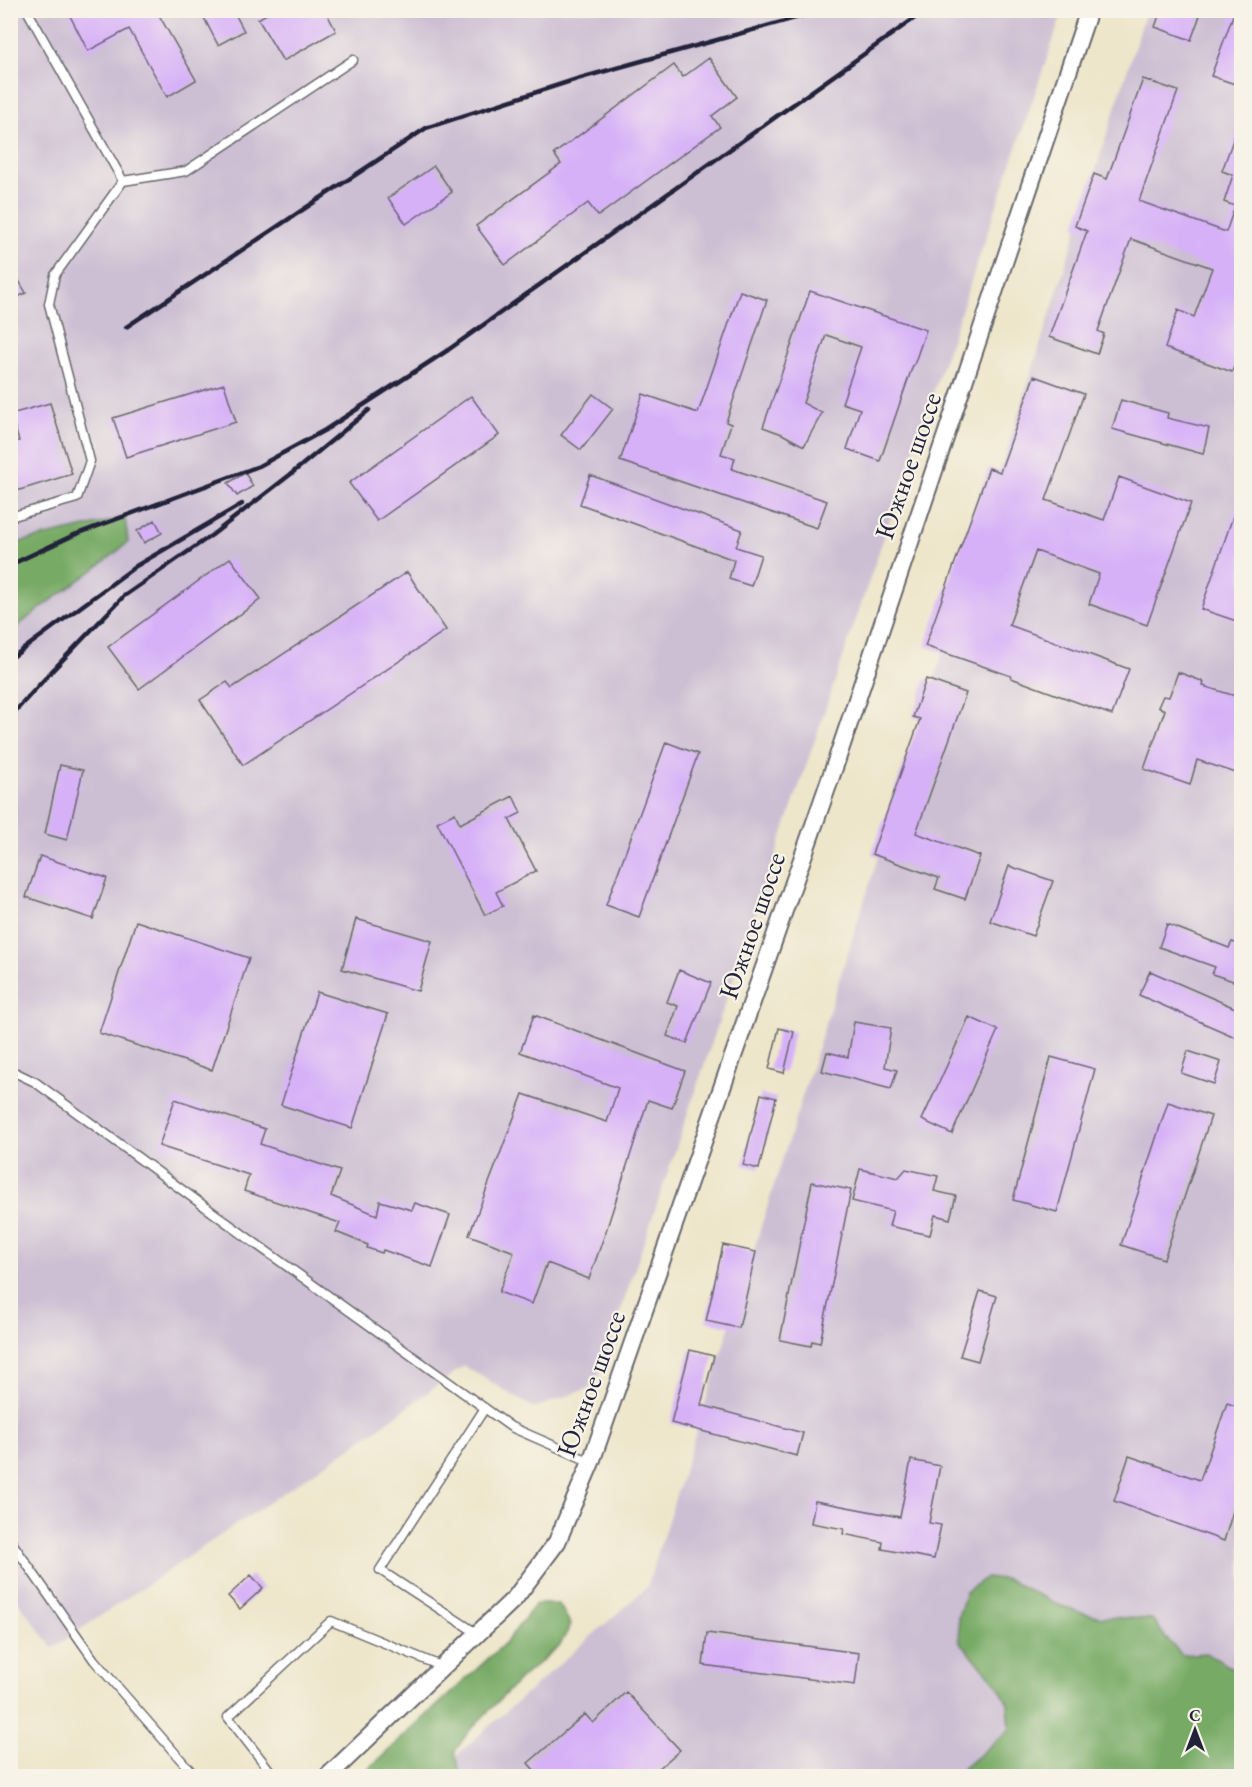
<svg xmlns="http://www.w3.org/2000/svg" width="1252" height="1787" font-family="'EB Garamond',serif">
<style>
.industrial{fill:#ccbed3}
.forest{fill:#77aa65;stroke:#4c6650;stroke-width:1.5}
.building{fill:#d7b1f8}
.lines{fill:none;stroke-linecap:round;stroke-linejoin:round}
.lane-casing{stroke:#69676d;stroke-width:11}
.street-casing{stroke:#69676d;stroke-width:20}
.lane{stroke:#fff;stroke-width:8}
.street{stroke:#fff;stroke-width:16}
.rail{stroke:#22223b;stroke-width:4.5}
.labels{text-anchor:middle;stroke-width:4.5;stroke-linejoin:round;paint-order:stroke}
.street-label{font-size:27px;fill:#22223b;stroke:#f7f3e8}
</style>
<rect width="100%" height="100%" fill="#f7f3e8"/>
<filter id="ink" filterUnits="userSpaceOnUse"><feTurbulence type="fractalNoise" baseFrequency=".0167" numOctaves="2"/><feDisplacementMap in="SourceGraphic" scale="12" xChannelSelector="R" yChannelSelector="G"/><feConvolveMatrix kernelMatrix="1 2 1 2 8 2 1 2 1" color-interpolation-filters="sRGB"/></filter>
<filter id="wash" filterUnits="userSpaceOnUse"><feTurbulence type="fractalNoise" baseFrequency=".008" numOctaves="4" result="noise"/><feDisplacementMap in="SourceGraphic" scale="24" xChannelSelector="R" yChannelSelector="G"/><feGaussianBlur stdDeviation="1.35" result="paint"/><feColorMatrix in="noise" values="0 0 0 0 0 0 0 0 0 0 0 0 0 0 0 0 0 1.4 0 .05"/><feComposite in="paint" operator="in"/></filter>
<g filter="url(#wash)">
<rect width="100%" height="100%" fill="#eee6ca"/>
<path class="industrial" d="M11 11H1063L595 1386 534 1408 464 1366 369 1435 53 1648 11 1592Z
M1146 11H1241V1776H433L647 1587Z"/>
<path class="forest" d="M125 518 128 542C92 575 48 599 11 632V544Z
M986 1577 1009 1580 1056 1604 1079 1612 1102 1617 1152 1619 1166 1638 1182 1655 1206 1653 1241 1673V1776H954L1010 1729 1008 1703 995 1681 960 1642 958 1617 966 1592Z
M536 1604H559L571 1625 559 1646 521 1678 469 1731 455 1751 460 1774 462 1776H361L506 1642Z"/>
<g id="blocks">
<path class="building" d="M67 10H156L196 80 167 97 129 29 88 51Z
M200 10H233L244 31 218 45Z
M273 10H325L336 31 283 61 258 19Z
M1161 10H1202L1191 40 1155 27Z
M1235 10H1242V74L1238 85 1211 76Z
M709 58 737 97 712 116 720 127 598 216 588 203 505 265 476 226 561 164 554 154 674 65 683 77Z
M1143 79 1178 91 1139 201 1226 232 1235 206 1224 202 1233 175 1222 171 1240 120 1242 121V346L1232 372 1165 348 1178 310 1194 317 1212 268 1131 239 1098 331 1104 334 1097 354 1049 337 1087 231 1075 226 1094 174 1107 179Z
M434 166 452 192 406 224 388 198Z
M10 265 26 293 10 301Z
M740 291 767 300 726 422 731 424 721 454 735 458 732 469 827 501 817 528 620 461 643 394 698 413Z
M810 291 926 330 914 365H913L880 461 847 449 860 409 842 403 861 347 826 335 803 403 822 413 804 446 782 434 763 427Z
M1034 376 1084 394 1046 500 1104 520 1119 477 1191 503 1147 625 1089 604 1099 574 1036 551 1009 625 1129 669 1112 715 1011 678V676L925 646 989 468 1000 472Z
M224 384 236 422 126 457 113 418Z
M593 394 613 409 581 450 561 435Z
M471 396 499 435 377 521 349 483Z
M1121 400 1168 413 1167 418 1209 428 1203 454 1112 429Z
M50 403 72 474 10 493V442L19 441 11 414Z
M245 473 253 486 237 496 228 483Z
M590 475 742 530 736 547 761 555 751 586 729 579 734 560 580 504Z
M1239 499 1242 500V623L1201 609Z
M155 520 162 533 144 543 137 531Z
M230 558 261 599 139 689 108 647Z
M407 572 446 630 243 765 200 700 227 682 232 688Z
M1178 672 1204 682 1203 686 1242 698V775L1197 760 1190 785 1144 769 1165 710 1158 707 1163 696 1169 697Z
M926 679 966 693 916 833 980 856 965 899 935 889 939 878 872 854 920 719 913 717Z
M666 742 698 754 639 917 606 905Z
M60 765 83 770 67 840 45 834Z
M513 796 521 813 509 819 536 871 496 892 503 906 485 915 437 822 455 813 460 824Z
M40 856 107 878 93 919 26 897Z
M1009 866 1053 881 1033 936 990 921Z
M356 919 432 941 418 991 342 969Z
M136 921 249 958 212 1070 99 1033Z
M1167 924 1229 948 1232 942 1242 945V984L1212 974 1215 967 1159 947Z
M679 970 711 983 687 1043 667 1036 678 1006 667 1002Z
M1150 971 1242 1011V1040L1139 995Z
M317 992 388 1014 352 1128 281 1105Z
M534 1015 685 1071 672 1108 648 1100 606 1231 589 1279 547 1263 532 1304 499 1292 514 1252 469 1235 523 1094 607 1122 618 1088 520 1052Z
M969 1017 998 1030 952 1134 922 1120Z
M854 1022 891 1028 885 1067 897 1070 891 1089 822 1071 827 1052 848 1057Z
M779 1028 794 1032 784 1073 769 1069Z
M1188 1051 1221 1062 1214 1084 1181 1073Z
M1051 1057 1095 1069 1057 1212 1013 1200Z
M761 1094 776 1098 759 1169 743 1165Z
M175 1099 265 1129 260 1144 340 1171 331 1196 377 1215 380 1201 412 1210 415 1203 450 1215 432 1267 383 1250 382 1253 367 1248 368 1245 336 1232 340 1223 244 1191 249 1175 159 1146Z
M1168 1102 1211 1116 1164 1259 1121 1245Z
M860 1169 898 1178 906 1169 938 1176 934 1191 956 1196 950 1219 935 1215 930 1235 889 1226 893 1211 852 1201Z
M812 1182 851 1190 820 1343 812 1341 811 1346 780 1340Z
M723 1245 756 1252 739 1328 706 1321Z
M980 1291 997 1296 978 1361 960 1356Z
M690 1350 714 1356 701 1405 803 1433 797 1456 671 1423Z
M1227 1403 1242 1408V1500L1237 1498 1224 1541 1114 1501 1129 1456 1200 1480Z
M911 1460 940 1466 929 1523 941 1525 934 1559 882 1549 883 1542 843 1534 844 1529 811 1523 815 1501 900 1517Z
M251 1575 263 1588 240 1609 228 1596Z
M707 1633 859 1653 855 1685 703 1665Z
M626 1692 680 1750 650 1776H539L528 1763 585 1714 593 1723Z"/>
</g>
</g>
<g filter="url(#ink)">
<use href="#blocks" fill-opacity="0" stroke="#69676d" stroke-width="1.5"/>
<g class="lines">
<g class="lane-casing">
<path id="lane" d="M123 181 186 171 353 60
M10 517 77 498 90 461 49 304 55 275 123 181 27 10
M10 1070 35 1082 245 1236 511 1427 591 1462
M10 1540 94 1660 195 1776
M478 1634 380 1570 485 1408
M274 1776 228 1717 331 1621 443 1667"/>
</g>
<g class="street-casing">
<path id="street" d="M328 1776 515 1598 557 1542 591 1462 835 765 1089 10"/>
</g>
<use href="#lane" class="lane"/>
<use href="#street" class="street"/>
<path class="rail" d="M126 327 426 128 577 79 824 10
M10 565 74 535 259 466 325 430 448 350 926 10
M10 659 136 566 242 504
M10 717 51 672 124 596 212 535 291 474 369 410"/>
</g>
</g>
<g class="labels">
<g class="street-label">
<text transform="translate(908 466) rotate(-71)" y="9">Южное шоссе</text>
<text transform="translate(752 926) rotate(-71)" y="9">Южное шоссе</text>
<text transform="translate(591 1384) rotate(-70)" y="9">Южное шоссе</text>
</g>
</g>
<rect width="1252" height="1787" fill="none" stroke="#f7f3e8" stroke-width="36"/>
<g transform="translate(1195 1730)" stroke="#f7f3e8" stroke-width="4.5" paint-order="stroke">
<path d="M0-4.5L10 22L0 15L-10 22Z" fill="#22223b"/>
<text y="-9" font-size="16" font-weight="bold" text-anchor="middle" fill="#22223b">С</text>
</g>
</svg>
